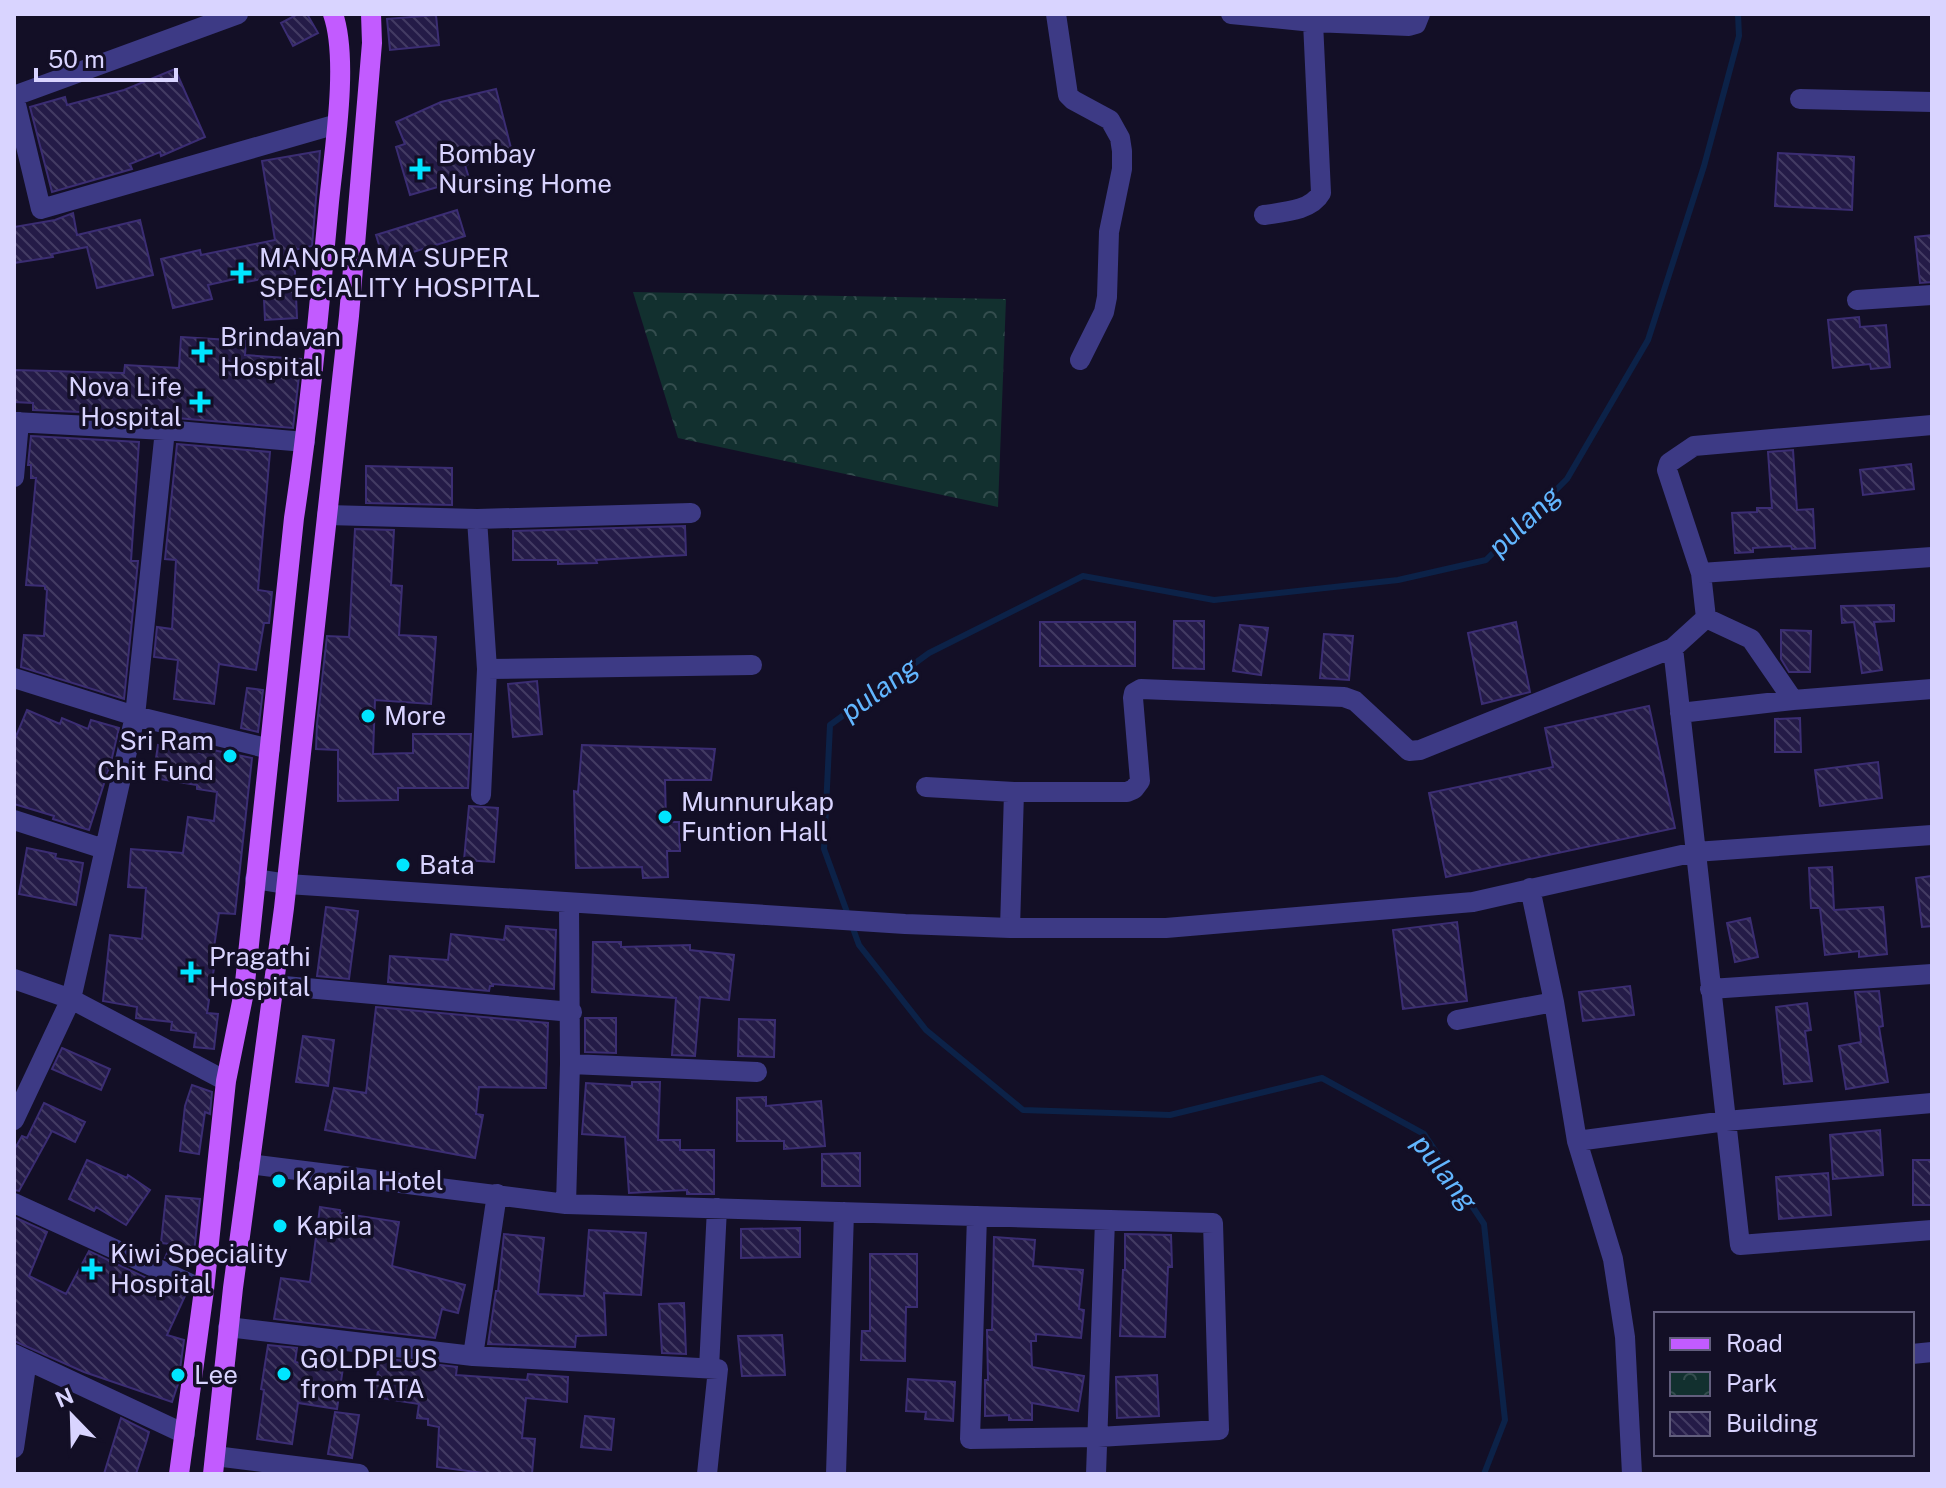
<svg xmlns="http://www.w3.org/2000/svg" width="1946" height="1488" font-family="'Public Sans',sans-serif">
<style>
.park{fill:url(#park-crowns)}
.lines{fill:none;stroke-linecap:round;stroke-linejoin:round}
.stream{stroke:#0c2248;stroke-width:6}
.building{fill:url(#building-back-hatch);stroke:#3b2d73;stroke-width:2}
.minor{stroke:#3d3a85;stroke-width:20}
.major{stroke:#c25bff;stroke-width:20}
.poi-dot{fill:#00e5ff;stroke:#130f26;stroke-width:3}
.labels{text-anchor:middle;stroke-width:7;stroke-linejoin:round;paint-order:stroke}
.poi-label{font-size:26px;fill:#d9d4ff;stroke:#130f26;text-anchor:start}
.water-label{font-size:28px;font-style:italic;fill:#62b6ff;stroke:#130f26}
</style>
<defs>
<pattern id="park-crowns" width="20" height="18" patternUnits="userSpaceOnUse" patternTransform="scale(2)"><rect width="20" height="18" fill="#12302f"/><path d="M2 6a3 3 0 1 1 6 0M12 15a3 3 0 1 1 6 0" fill="none" stroke="#344d4e"/></pattern>
<pattern id="building-back-hatch" width="6" height="6" patternUnits="userSpaceOnUse" patternTransform="scale(2)"><rect width="6" height="6" fill="#241b47"/><path d="M-1 5l2 2M0 0l6 6M5-1l2 2" fill="none" stroke="#433b63"/></pattern>
</defs>
<rect width="100%" height="100%" fill="#130f26"/>
<path class="park" d="M633 292 1006 299 998 507 678 438Z"/>
<g class="lines">
<path class="stream" d="M1484 1474 1505 1420 1484 1224 1424 1134 1322 1078 1170 1115 1023 1110 926 1030 859 945 824 849 830 725 929 653 1083 576 1214 600 1398 580 1486 560 1567 479 1648 340 1704 166 1739 36 1738 14"/>
</g>
<path class="building" d="M298 14H307L318 33 293 46 281 23Z
M436 15 439 45 390 50 387 19Z
M175 69 205 137 161 156 160 152 130 164 132 169 52 192 30 107 65 97 67 105 124 90Z
M496 89 512 152 465 165 469 178 410 195 396 147 405 144 396 122 441 102Z
M320 151 312 246 294 250 297 318 265 320 263 279 240 283 239 278 208 285 212 299 173 308 161 259 200 250 201 255 275 240 262 161Z
M1778 153 1854 157 1852 210 1775 206Z
M457 210 465 236 384 261 376 235Z
M73 213 77 235 140 220 153 275 97 288 87 247 52 254 53 257 14 263V227L55 220Z
M1932 235V282L1920 283 1915 237Z
M1859 317 1860 327 1886 325 1890 367 1871 369 1870 364 1833 368 1828 320Z
M181 337 246 341 245 355 301 359 293 428 177 418V416L33 410V403L14 402V370L124 373 125 365 179 368Z
M31 436 139 442 131 561H138L124 699 21 667 24 635 44 636 47 590 45 589V586L26 585 36 478H31V465H28Z
M177 444 270 452 258 590 272 592 269 623H264L256 670 219 664 214 704 174 699 178 660 154 657 157 627 172 629 176 560 165 559Z
M1793 450 1797 510 1813 509 1815 548 1792 549 1791 546 1753 548V552L1735 553 1732 513 1757 512V508H1772L1768 452Z
M1911 464 1914 489 1863 495 1860 470Z
M366 466 452 468V505L366 503Z
M685 526 686 555 596 560 597 563 558 564V560H513V531Z
M355 529 394 530 391 585 402 586 399 635 436 637 431 704 375 700 373 754 413 753V734H471L468 788H398V800L338 801V750L316 749 317 724 327 636 349 637Z
M1894 605V621L1874 622 1882 670 1862 673 1854 622 1842 623 1841 606Z
M1174 621H1204V669L1173 668Z
M1040 622H1135V666H1040Z
M1516 622 1530 692 1482 704 1468 633Z
M1240 625 1268 628 1261 675 1233 671Z
M1781 630 1811 631 1810 672H1789L1781 659Z
M1324 634 1353 636 1349 680 1320 678Z
M537 681 542 734 513 737 508 684Z
M247 688 263 690 258 732 241 728Z
M1649 706 1675 828 1446 877 1429 793 1553 767 1545 728Z
M27 710 60 724 62 718 88 729 91 720 119 728 111 762 89 830 53 819 54 816 14 804V741Z
M1800 718 1801 752H1775V719Z
M158 745 202 753 203 748 252 758 235 914 219 913 211 968H214L207 1013 218 1014 214 1049 194 1047 196 1033 171 1030 172 1022 136 1018 137 1007 103 1001 110 935 142 939 146 888 128 887 131 849 183 853 188 817 214 821 217 792 197 789V785L153 778Z
M582 745 715 749 711 780H665L666 822H679L680 851H667L668 877 643 878 642 867 576 868 574 791 578 792Z
M1878 762 1882 798 1820 806 1815 770Z
M469 806 498 808 494 862 464 860Z
M27 848 56 854 55 858 83 863 76 905 19 894Z
M1832 867 1834 910 1883 907 1887 954 1859 957V951L1825 955 1820 908H1811L1809 868Z
M1932 876V926L1922 927 1916 878Z
M326 907 358 911 349 979 317 976Z
M1750 918 1758 957 1735 962 1727 923Z
M1457 922 1467 1001 1403 1009 1393 930Z
M506 926 556 930 554 989 493 984V986H490L489 991 388 982 390 956 448 960 451 934 504 940Z
M593 942H621V947L690 945V950L734 955 729 1000 700 997 695 1056 672 1055 676 998 592 992Z
M1630 986 1634 1015 1583 1021 1579 992Z
M1879 991 1883 1026 1879 1027 1888 1082 1846 1089 1839 1046 1861 1042 1855 992Z
M1807 1003 1811 1030 1805 1031 1812 1081 1784 1084 1776 1007Z
M376 1007 548 1023 546 1088 479 1087 476 1114 483 1115 475 1158 325 1130 334 1088 366 1093Z
M585 1018H616V1053L585 1052Z
M739 1019 775 1020 774 1057 738 1056Z
M303 1036 334 1040 328 1086 296 1082Z
M62 1048 110 1069 101 1090 52 1069Z
M632 1082H660L658 1140H680V1150H714V1194H687V1190L629 1193 625 1137 582 1134 586 1083 632 1086Z
M192 1085 212 1092 210 1114 205 1112 199 1154 180 1151 185 1106Z
M766 1097V1106L821 1101 825 1146 784 1149V1141H737V1098Z
M44 1103 85 1122 75 1142 52 1131 19 1191 14 1190V1150L22 1136 27 1138Z
M1880 1130 1883 1175 1833 1179 1830 1135Z
M860 1153V1186H822V1154Z
M87 1160 127 1178 128 1175 150 1190 126 1225 96 1207 94 1211 69 1199Z
M1913 1160H1932V1205H1913Z
M1828 1173 1831 1215 1779 1219 1776 1177Z
M166 1196 200 1199 193 1261 165 1258 171 1244 161 1243Z
M320 1207 340 1210V1213L399 1222 392 1266 465 1285 458 1313 442 1309 435 1338 274 1319 281 1278 310 1282Z
M14 1217 47 1232 29 1276 66 1294 89 1251 185 1296 167 1335 184 1340 178 1384 172 1402 84 1372 14 1341Z
M800 1228V1257L741 1258V1229Z
M589 1230 646 1233 641 1295 604 1293 606 1335 576 1336 575 1347 488 1344 496 1291H498L504 1234 544 1238 538 1294 584 1296Z
M1125 1234 1171 1235 1172 1267H1168L1165 1337 1120 1336 1123 1270H1125Z
M994 1237 1035 1240 1033 1266 1083 1270 1079 1309 1084 1310 1081 1338 1036 1334V1341H1031L1032 1367 1084 1376 1078 1411 1032 1403V1420H1009V1415L985 1416V1380H988L987 1330H992Z
M870 1254H917V1307H906L905 1361 861 1360 862 1331H870Z
M684 1303 686 1354 662 1353 659 1304Z
M782 1335 785 1375 742 1376 738 1336Z
M268 1345 297 1348 295 1362 324 1367 326 1352 345 1354 337 1409 298 1403 292 1444 257 1439 264 1390 261 1389Z
M380 1358 457 1367 456 1375 527 1380 528 1374 568 1377 567 1402 526 1398 522 1438 535 1439 532 1474H491L437 1467 439 1427 428 1425V1419L417 1418 419 1404 374 1397Z
M1157 1375 1159 1416 1117 1418 1116 1377Z
M908 1379 955 1382 953 1421 925 1419 926 1412 906 1411Z
M335 1412 359 1415 352 1458 328 1454Z
M585 1416 614 1419 611 1450 581 1447Z
M121 1418 149 1432 146 1443 136 1474H104Z"/>
<g class="lines">
<path class="minor" d="M1056 14 1068 95 1073 100 1110 120 1120 138 1122 151V169L1109 232 1107 297 1104 312 1080 360
M1231 14 1313 22 1409 26 1416 24 1420 14
M14 96 41 209 337 124
M14 96 238 14
M1800 99 1932 102
M1264 215C1283 212 1311 211 1321 193L1313 22
M1857 300 1932 295
M14 422 165 430 305 442
M1932 425 1694 446 1669 463 1667 470 1701 573 1932 557
M165 430 135 716 71 999 226 1081
M14 477 19 422
M327 515 477 519 691 513
M477 519 487 669 481 795
M1706 618 1751 639 1793 700
M1673 648 1740 1245 1932 1230
M487 669 752 665
M14 678 135 716 270 749
M1680 713 1793 700 1932 689
M926 787 1014 792
M14 820 104 849
M255 879 287 884 905 924 1010 928H1166L1473 902 1695 852 1932 835
M1530 888 1554 1002 1577 1141 1613 1259 1625 1337 1632 1474
M569 903 570 1064 757 1072
M1010 928 1014 792H1127L1134 789 1140 781 1133 698 1134 693 1141 689 1344 697 1355 701 1409 751 1420 750 1673 648 1706 618 1701 573
M14 979 71 999 14 1120
M273 985 572 1012
M1710 989 1932 974
M1457 1020 1554 1002
M1577 1141 1726 1121 1932 1103
M249 1164 566 1204 570 1064
M14 1203 204 1290
M566 1204 1213 1223 1219 1430 1098 1437 970 1439 977 1216
M228 1327 473 1356 718 1369 707 1474
M14 1354 185 1434
M1912 1354 1932 1352
M473 1356 497 1194
M709 1368 717 1208
M14 1448 27 1360
M215 1456 359 1474
M836 1474 844 1212
M1096 1474 1105 1220"/>
<path class="major" d="M179 1474 204 1290 226 1081 244 992 294 518C310 414 319 308 329 202 334 152 349 60 333 14
M213 1474 233 1288 284 908 349 316 372 43 371 14"/>
</g>
<g class="poi-dot">
<path d="M416 157h8v8h8v8h-8v8h-8v-8h-8v-8h8z"/>
<path d="M237 261h8v8h8v8h-8v8h-8v-8h-8v-8h8z"/>
<path d="M198 340h8v8h8v8h-8v8h-8v-8h-8v-8h8z"/>
<path d="M196 390h8v8h8v8h-8v8h-8v-8h-8v-8h8z"/>
<circle cx="368" cy="716" r="8"/>
<circle cx="230" cy="756" r="8"/>
<circle cx="665" cy="817" r="8"/>
<circle cx="403" cy="865" r="8"/>
<path d="M187 960h8v8h8v8h-8v8h-8v-8h-8v-8h8z"/>
<circle cx="279" cy="1181" r="8"/>
<circle cx="280" cy="1226" r="8"/>
<path d="M88 1257h8v8h8v8h-8v8h-8v-8h-8v-8h8z"/>
<circle cx="284" cy="1374" r="8"/>
<circle cx="178" cy="1375" r="8"/>
</g>
<g class="labels">
<g class="poi-label">
<text x="438" y="163">Bombay<tspan x="438" dy="30">Nursing Home</tspan></text>
<text x="259" y="267">MANORAMA SUPER<tspan x="259" dy="30">SPECIALITY HOSPITAL</tspan></text>
<text x="220" y="346">Brindavan<tspan x="220" dy="30">Hospital</tspan></text>
<text x="182" y="396" text-anchor="end">Nova Life<tspan x="182" dy="30">Hospital</tspan></text>
<text x="384" y="725">More</text>
<text x="214" y="750" text-anchor="end">Sri Ram<tspan x="214" dy="30">Chit Fund</tspan></text>
<text x="681" y="811">Munnurukap<tspan x="681" dy="30">Funtion Hall</tspan></text>
<text x="419" y="874">Bata</text>
<text x="209" y="966">Pragathi<tspan x="209" dy="30">Hospital</tspan></text>
<text x="295" y="1190">Kapila Hotel</text>
<text x="296" y="1235">Kapila</text>
<text x="110" y="1263">Kiwi Speciality<tspan x="110" dy="30">Hospital</tspan></text>
<text x="300" y="1368">GOLDPLUS<tspan x="300" dy="30">from TATA</tspan></text>
<text x="194" y="1384">Lee</text>
</g>
<g class="water-label">
<text transform="translate(1524 521) rotate(-44)" y="10">pulang</text>
<text transform="translate(879 689) rotate(-36)" y="10">pulang</text>
<text transform="translate(1445 1172) rotate(52)" y="10">pulang</text>
</g>
</g>
<rect width="1946" height="1488" fill="none" stroke="#d9d4ff" stroke-width="32"/>
<rect x="1654" y="1312" width="260" height="144" fill="#130f26" stroke="#625e7d" stroke-width="2"/>
<rect x="1670" y="1338" width="40" height="12" fill="#c25bff" stroke="#625e7d" stroke-width="2"/>
<text x="1726" y="1352" font-size="24" fill="#d9d4ff">Road</text>
<rect x="1670" y="1372" width="40" height="24" fill="url(#park-crowns)" stroke="#625e7d" stroke-width="2"/>
<text x="1726" y="1392" font-size="24" fill="#d9d4ff">Park</text>
<rect x="1670" y="1412" width="40" height="24" fill="url(#building-back-hatch)" stroke="#625e7d" stroke-width="2"/>
<text x="1726" y="1432" font-size="24" fill="#d9d4ff">Building</text>
<g transform="translate(72 1416) rotate(337)" stroke="#130f26" stroke-width="6" paint-order="stroke">
<path d="M0-6L14 30L0 20L-14 30Z" fill="#d9d4ff"/>
<text y="-12" font-size="22" font-weight="bold" text-anchor="middle" fill="#d9d4ff">N</text>
</g>
<path d="M36 68v12h140v-12" fill="none" stroke="#d9d4ff" stroke-width="4"/>
<text x="48" y="68" font-size="24" fill="#d9d4ff" stroke="#130f26" stroke-width="6" paint-order="stroke">50 m</text>
</svg>
